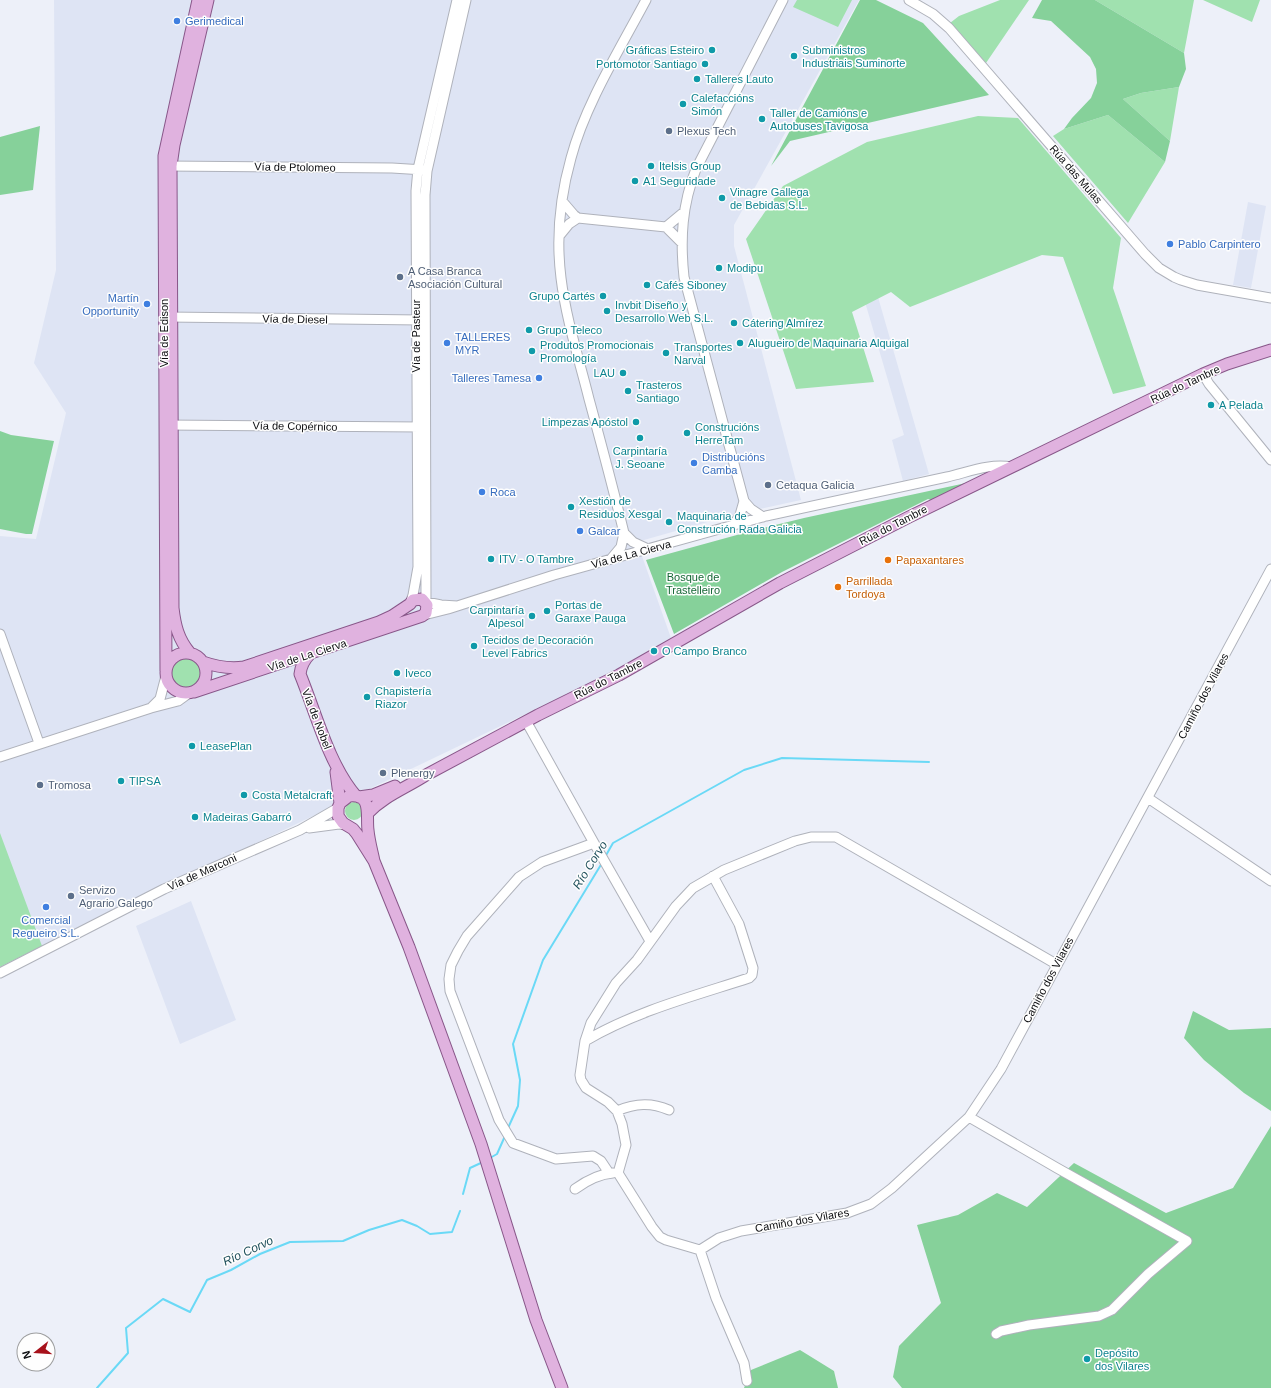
<svg xmlns="http://www.w3.org/2000/svg" width="1271" height="1388" font-family="Helvetica,sans-serif">
<style>
.built{fill:#dee4f4}
.green{fill:#a0e1af}
.forest{fill:#86d19a}
.lines{fill:none;stroke-linecap:round;stroke-linejoin:round}
.stream{stroke:#6ad9f6;stroke-width:2}
.minor-casing{stroke:#afb2bb;stroke-width:11}
.major-casing{stroke:#885789;stroke-width:13}
.minor{stroke:#fff;stroke-width:9}
.major{stroke:#e0b2df;stroke-width:11}
.shop-dot{fill:#3f7fe0;stroke:#fefefe;stroke-width:1.5}
.culture-dot{fill:#0f9aa8;stroke:#fefefe;stroke-width:1.5}
.service-dot{fill:#5c6f8a;stroke:#fefefe;stroke-width:1.5}
.food-dot{fill:#e8710a;stroke:#fefefe;stroke-width:1.5}
.labels{text-anchor:middle;stroke-width:3;stroke-linejoin:round;paint-order:stroke}
.shop-label{font-size:11px;fill:#366cbe;stroke:#fefefe;text-anchor:start}
.culture-label{font-size:11px;fill:#0d838f;stroke:#fefefe;text-anchor:start}
.service-label{font-size:11px;fill:#4e5e75;stroke:#fefefe;text-anchor:start}
.street-label{font-size:11px;fill:#0c0d10;stroke:#fefefe}
.food-label{font-size:11px;fill:#c56008;stroke:#fefefe;text-anchor:start}
.park-label{font-size:11px;fill:#166836;stroke:#fefefe}
.water-label{font-size:12px;font-style:italic;fill:#20505c;stroke:#fefefe}
</style>
<rect width="100%" height="100%" fill="#edf0f9"/>
<path class="built" d="M54 0H859L734 225V246L801 500 732 515 637 542 671 638 609 674 42 946 0 967V536L36 539 66 413 34 363 56 270Z
M1248 202 1266 206 1251 288 1233 285Z
M878 297 929 474 903 481 892 440 904 435 865 302Z
M191 901 236 1020 180 1044 136 926Z"/>
<path class="green" d="M797 0H852L838 27 793 7Z
M1000 0H1029L986 63 950 23 959 16Z
M1095 0H1194L1184 53Z
M1203 0H1260L1252 22Z
M1179 87 1170 141 1123 99 1141 93Z
M1108 115 1165 162 1128 223 1053 136 1064 129Z
M978 116 1018 118 1121 238 1113 288 1146 386 1113 394 1063 257 1042 255 910 307 891 292 852 312 874 382 796 389 746 239 783 186 867 142Z
M172 673a14 14 0 1 1 28 0a14 14 0 1 1-28 0Z
M345 811a9 9 0 1 1 18 0a9 9 0 1 1-18 0Z
M0 833 42 946 0 967Z"/>
<path class="forest" d="M860 0H876L923 23 989 95 790 141 771 166Z
M1042 0H1095L1184 53 1186 69 1179 87 1141 93 1123 99 1170 141 1165 162 1108 115 1064 129 1072 118 1091 98 1097 83 1096 69 1090 57 1051 21 1032 18Z
M40 126 33 190 0 195V137Z
M0 431 11 435 54 441 32 534H26L0 529Z
M966 483 931 500 928 499 782 572 674 634 646 560 755 530 804 518Z
M1193 1011 1229 1030 1271 1028V1111L1244 1093 1204 1060 1184 1038Z
M1271 1126V1388H902L893 1377 899 1346 941 1303 917 1225 958 1215 997 1193 1027 1207 1074 1163 1166 1213 1233 1188Z
M800 1350 834 1371 838 1388H744L751 1370Z"/>
<g class="lines">
<path class="stream" d="M605 857 613 843 744 770 782 758 929 762
M508 1128 518 1106 520 1080 513 1044 543 960 602 863
M490 1158 497 1154 505 1136
M463 1194 470 1168 483 1162
M97 1388 128 1353 126 1328 163 1299 190 1312 207 1280 231 1270 260 1254 290 1242 343 1241 369 1230 402 1220 417 1226 430 1234 452 1232 460 1211"/>
<g class="minor-casing">
<path id="minor" d="M909 0 933 14 949 28 1145 254 1159 268 1174 277 1181 280 1197 285 1271 298
M165 166 392 168 424 170
M562 201 574 215 578 218
M666 227 684 212
M560 235 569 224 578 218 666 227 682 243
M166 317 421 320
M1203 374 1209 384 1271 460
M166 425 421 427
M744 501 751 509 763 517
M733 526 740 515 744 501 684 277C680 239 682 205 696 169L783 0
M624 533 633 542 648 549
M611 559 621 547 624 533C613 488 601 443 589 399 579 359 566 319 561 278 556 238 560 197 571 158 585 105 620 49 646 0
M410 604 413 595 418 567 416 191 418 169 457 0
M457 606 441 605 426 602 425 195 427 171 466 0
M424 615 448 609 554 575 766 516 947 477C969 472 989 463 1012 467
M0 634 39 743
M152 707 160 699 166 676
M526 721 594 843 650 941
M0 757 151 708 178 701 189 693
M1148 798 1271 881
M309 828 339 824 347 825
M594 843 542 862 519 877 467 936 458 951 451 965 449 979 450 991 499 1120 513 1143 556 1159 593 1156 601 1161 609 1173
M0 973 164 889 300 830 338 808
M585 1041C636 1011 694 996 749 978L752 975 753 968 739 924 713 876
M617 1111C635 1103 651 1102 669 1110
M969 1117 1057 1168 1187 1241 1148 1274 1112 1310 1099 1316 1029 1325 1001 1331 996 1334
M618 1173 626 1145 622 1124 617 1111 608 1102 586 1088 581 1080 580 1075 585 1041 591 1023 616 983 637 960 676 906 693 888 724 870 795 841 811 837H836L1056 964
M618 1173 652 1227 660 1237 666 1240 700 1250
M575 1189C586 1181 599 1174 613 1173
M700 1250 719 1238 741 1231 847 1213 871 1204 892 1188 969 1117 1001 1069 1271 569
M700 1250 716 1298 744 1363 747 1381"/>
</g>
<g class="major-casing">
<path id="major" d="M166 673a20 20 0 1 1 40 0a20 20 0 1 1-40 0Z
M190 653C178 639 175 625 173 608L171 166 174 145 208 0
M310 654C304 660 301 665 300 674 316 713 329 765 356 796
M166 671 164 156 198 0
M194 692 422 616 426 613 427 605 422 599 413 600 410 604 392 616 379 622 244 667C229 669 217 667 203 662
M336 772 340 803
M359 797 373 795 395 786
M368 813C384 796 406 788 426 775L538 715 619 675 780 583 909 517 1203 374 1227 364 1271 350
M374 861C372 851 369 841 368 830 366 816 373 793 349 796L340 803 338 808V816L343 823 353 829 357 834 374 861 409 947 481 1144 536 1320 562 1388"/>
</g>
<use href="#minor" class="minor"/>
<use href="#major" class="major"/>
</g>
<g class="shop-dot">
<circle cx="177" cy="21" r="4"/>
<circle cx="1170" cy="244" r="4"/>
<circle cx="147" cy="304" r="4"/>
<circle cx="447" cy="343" r="4"/>
<circle cx="539" cy="378" r="4"/>
<circle cx="694" cy="463" r="4"/>
<circle cx="482" cy="492" r="4"/>
<circle cx="580" cy="531" r="4"/>
<circle cx="46" cy="907" r="4"/>
</g>
<g class="culture-dot">
<circle cx="712" cy="50" r="4"/>
<circle cx="794" cy="56" r="4"/>
<circle cx="705" cy="64" r="4"/>
<circle cx="697" cy="79" r="4"/>
<circle cx="683" cy="104" r="4"/>
<circle cx="762" cy="119" r="4"/>
<circle cx="651" cy="166" r="4"/>
<circle cx="635" cy="181" r="4"/>
<circle cx="722" cy="198" r="4"/>
<circle cx="719" cy="268" r="4"/>
<circle cx="647" cy="285" r="4"/>
<circle cx="603" cy="296" r="4"/>
<circle cx="607" cy="311" r="4"/>
<circle cx="734" cy="323" r="4"/>
<circle cx="529" cy="330" r="4"/>
<circle cx="740" cy="343" r="4"/>
<circle cx="532" cy="351" r="4"/>
<circle cx="666" cy="353" r="4"/>
<circle cx="623" cy="373" r="4"/>
<circle cx="628" cy="391" r="4"/>
<circle cx="1211" cy="405" r="4"/>
<circle cx="636" cy="422" r="4"/>
<circle cx="687" cy="433" r="4"/>
<circle cx="640" cy="438" r="4"/>
<circle cx="571" cy="507" r="4"/>
<circle cx="669" cy="522" r="4"/>
<circle cx="491" cy="559" r="4"/>
<circle cx="547" cy="611" r="4"/>
<circle cx="532" cy="616" r="4"/>
<circle cx="474" cy="646" r="4"/>
<circle cx="654" cy="651" r="4"/>
<circle cx="397" cy="673" r="4"/>
<circle cx="367" cy="697" r="4"/>
<circle cx="192" cy="746" r="4"/>
<circle cx="121" cy="781" r="4"/>
<circle cx="244" cy="795" r="4"/>
<circle cx="195" cy="817" r="4"/>
<circle cx="1087" cy="1359" r="4"/>
</g>
<g class="service-dot">
<circle cx="669" cy="131" r="4"/>
<circle cx="400" cy="277" r="4"/>
<circle cx="768" cy="485" r="4"/>
<circle cx="383" cy="773" r="4"/>
<circle cx="40" cy="785" r="4"/>
<circle cx="71" cy="896" r="4"/>
</g>
<g class="food-dot">
<circle cx="888" cy="560" r="4"/>
<circle cx="838" cy="587" r="4"/>
</g>
<g class="labels">
<g class="shop-label">
<text x="185" y="25">Gerimedical</text>
<text x="1178" y="248">Pablo Carpintero</text>
<text x="139" y="302" text-anchor="end">Martín<tspan x="139" dy="13">Opportunity</tspan></text>
<text x="455" y="341">TALLERES<tspan x="455" dy="13">MYR</tspan></text>
<text x="531" y="382" text-anchor="end">Talleres Tamesa</text>
<text x="702" y="461">Distribucións<tspan x="702" dy="13">Camba</tspan></text>
<text x="490" y="496">Roca</text>
<text x="588" y="535">Galcar</text>
<text x="46" y="924" text-anchor="middle">Comercial<tspan x="46" dy="13">Regueiro S.L.</tspan></text>
</g>
<g class="culture-label">
<text x="704" y="54" text-anchor="end">Gráficas Esteiro</text>
<text x="802" y="54">Subministros<tspan x="802" dy="13">Industriais Suminorte</tspan></text>
<text x="697" y="68" text-anchor="end">Portomotor Santiago</text>
<text x="705" y="83">Talleres Lauto</text>
<text x="691" y="102">Calefaccións<tspan x="691" dy="13">Simón</tspan></text>
<text x="770" y="117">Taller de Camións e<tspan x="770" dy="13">Autobuses Tavigosa</tspan></text>
<text x="659" y="170">Itelsis Group</text>
<text x="643" y="185">A1 Seguridade</text>
<text x="730" y="196">Vinagre Gallega<tspan x="730" dy="13">de Bebidas S.L.</tspan></text>
<text x="727" y="272">Modipu</text>
<text x="655" y="289">Cafés Siboney</text>
<text x="595" y="300" text-anchor="end">Grupo Cartés</text>
<text x="615" y="309">Invbit Diseño y<tspan x="615" dy="13">Desarrollo Web S.L.</tspan></text>
<text x="742" y="327">Cátering Almírez</text>
<text x="537" y="334">Grupo Teleco</text>
<text x="748" y="347">Alugueiro de Maquinaria Alquigal</text>
<text x="540" y="349">Produtos Promocionais<tspan x="540" dy="13">Promología</tspan></text>
<text x="674" y="351">Transportes<tspan x="674" dy="13">Narval</tspan></text>
<text x="615" y="377" text-anchor="end">LAU</text>
<text x="636" y="389">Trasteros<tspan x="636" dy="13">Santiago</tspan></text>
<text x="1219" y="409">A Pelada</text>
<text x="628" y="426" text-anchor="end">Limpezas Apóstol</text>
<text x="695" y="431">Construcións<tspan x="695" dy="13">HerreTam</tspan></text>
<text x="640" y="455" text-anchor="middle">Carpintaría<tspan x="640" dy="13">J. Seoane</tspan></text>
<text x="579" y="505">Xestión de<tspan x="579" dy="13">Residuos Xesgal</tspan></text>
<text x="677" y="520">Maquinaria de<tspan x="677" dy="13">Construción Rada Galicia</tspan></text>
<text x="499" y="563">ITV - O Tambre</text>
<text x="555" y="609">Portas de<tspan x="555" dy="13">Garaxe Pauga</tspan></text>
<text x="524" y="614" text-anchor="end">Carpintaría<tspan x="524" dy="13">Alpesol</tspan></text>
<text x="482" y="644">Tecidos de Decoración<tspan x="482" dy="13">Level Fabrics</tspan></text>
<text x="662" y="655">O Campo Branco</text>
<text x="405" y="677">Iveco</text>
<text x="375" y="695">Chapistería<tspan x="375" dy="13">Riazor</tspan></text>
<text x="200" y="750">LeasePlan</text>
<text x="129" y="785">TIPSA</text>
<text x="252" y="799">Costa Metalcraft</text>
<text x="203" y="821">Madeiras Gabarró</text>
<text x="1095" y="1357">Depósito<tspan x="1095" dy="13">dos Vilares</tspan></text>
</g>
<g class="service-label">
<text x="677" y="135">Plexus Tech</text>
<text x="408" y="275">A Casa Branca<tspan x="408" dy="13">Asociación Cultural</tspan></text>
<text x="776" y="489">Cetaqua Galicia</text>
<text x="391" y="777">Plenergy</text>
<text x="48" y="789">Tromosa</text>
<text x="79" y="894">Servizo<tspan x="79" dy="13">Agrario Galego</tspan></text>
</g>
<g class="street-label">
<text transform="translate(295 167) rotate(1)" y="4">Vía de Ptolomeo</text>
<text transform="translate(1076 174) rotate(49)" y="4">Rúa das Mulas</text>
<text transform="translate(295 319) rotate(1)" y="4">Vía de Diesel</text>
<text transform="translate(164 333) rotate(-90)" y="4">Vía de Edison</text>
<text transform="translate(416 336) rotate(-90)" y="4">Vía de Pasteur</text>
<text transform="translate(1185 384) rotate(-25)" y="4">Rúa do Tambre</text>
<text transform="translate(295 426) rotate(1)" y="4">Vía de Copérnico</text>
<text transform="translate(893 525) rotate(-27)" y="4">Rúa do Tambre</text>
<text transform="translate(631 554) rotate(-15)" y="4">Vía de La Cierva</text>
<text transform="translate(307 655) rotate(-18)" y="4">Vía de La Cierva</text>
<text transform="translate(608 679) rotate(-27)" y="4">Rúa do Tambre</text>
<text transform="translate(1203 696) rotate(-62)" y="4">Camiño dos Vilares</text>
<text transform="translate(317 719) rotate(69)" y="4">Vía de Nobel</text>
<text transform="translate(202 872) rotate(-24)" y="4">Vía de Marconi</text>
<text transform="translate(1048 980) rotate(-62)" y="4">Camiño dos Vilares</text>
<text transform="translate(802 1220) rotate(-10)" y="4">Camiño dos Vilares</text>
</g>
<g class="food-label">
<text x="896" y="564">Papaxantares</text>
<text x="846" y="585">Parrillada<tspan x="846" dy="13">Tordoya</tspan></text>
</g>
<g class="park-label">
<text x="693" y="581">Bosque de<tspan x="693" dy="13">Trastelleiro</tspan></text>
</g>
<g class="water-label">
<text transform="translate(590 865) rotate(-58)" y="4">Río Corvo</text>
<text transform="translate(248 1251) rotate(-25)" y="4">Río Corvo</text>
</g>
</g>
<g transform="translate(36 1352) rotate(253)"><circle r="19" fill="#fefefe" stroke="#9d9e9f"/>
<path d="M0-3L7 15L0 10L-7 15Z" fill="#a7111b"/>
<text y="-6" font-size="11" font-weight="bold" text-anchor="middle" fill="#0c0d10">N</text>
</g>
</svg>
